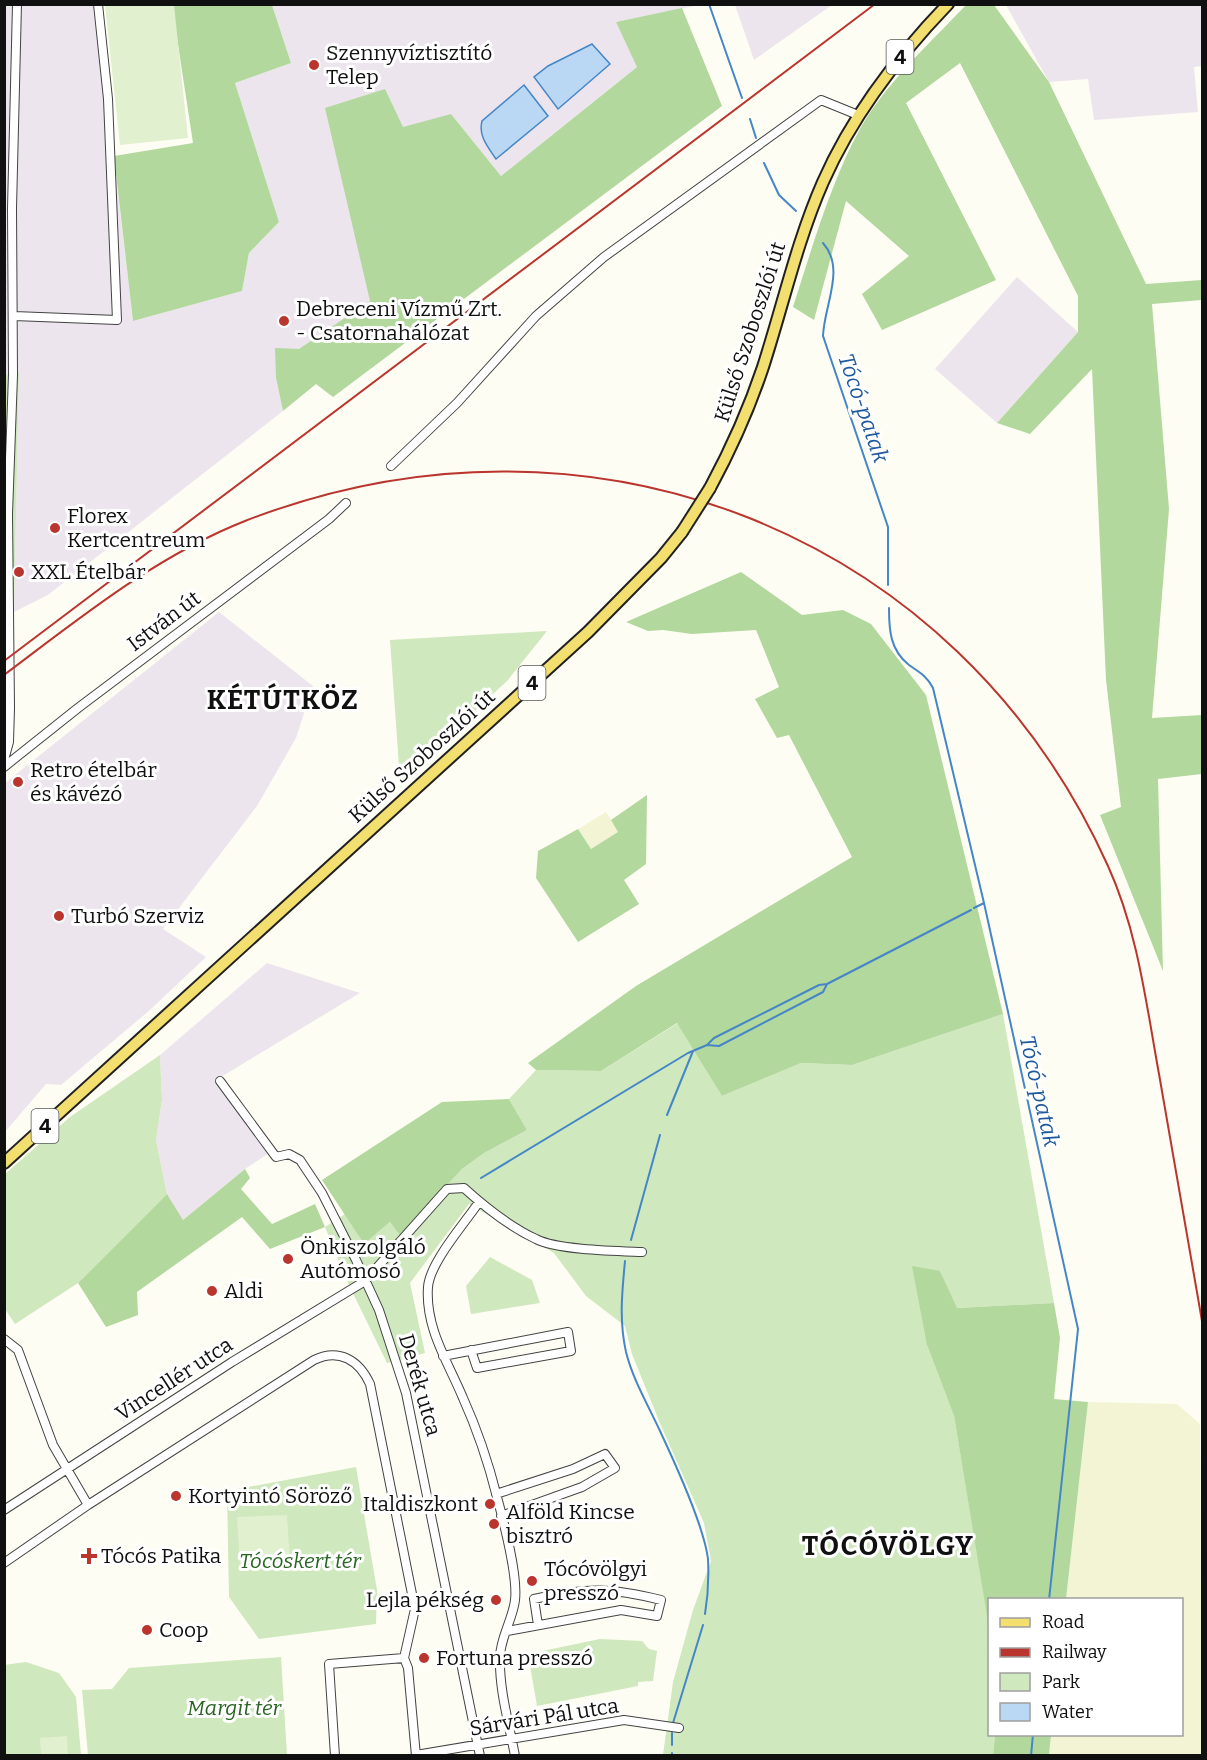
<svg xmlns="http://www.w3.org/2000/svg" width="1207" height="1760" font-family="Bitter,serif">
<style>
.industrial{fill:#ede5ee}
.farmland{fill:#f3f4d4}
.green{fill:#cfe8bd}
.forest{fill:#b2d89d}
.pitch{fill:#e1f0cf}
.water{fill:#bad8f3;stroke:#4486c7;stroke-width:1.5}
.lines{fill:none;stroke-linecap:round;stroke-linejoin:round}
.stream{stroke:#4486c7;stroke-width:2}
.minor-casing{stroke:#434343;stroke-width:10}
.major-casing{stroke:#212121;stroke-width:14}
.minor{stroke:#fff;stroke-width:8}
.major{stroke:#f2df70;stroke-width:10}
.rail{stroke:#ba352e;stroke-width:2}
.major-bridge-casing{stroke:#212121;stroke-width:14;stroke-linecap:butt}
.major-bridge{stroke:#f2df70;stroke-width:10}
.poi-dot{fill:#ba352e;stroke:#fff;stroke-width:2}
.labels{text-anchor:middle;stroke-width:6;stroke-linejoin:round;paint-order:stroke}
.shield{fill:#fff;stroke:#585858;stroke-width:1.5}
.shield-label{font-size:20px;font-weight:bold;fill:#101010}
.poi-label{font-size:21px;fill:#101010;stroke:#fff;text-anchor:start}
.street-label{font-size:21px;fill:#101010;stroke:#fff}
.park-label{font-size:21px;font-style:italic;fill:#296522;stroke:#fff}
.water-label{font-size:22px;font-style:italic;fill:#1e589d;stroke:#fff}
.district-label{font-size:27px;font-weight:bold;letter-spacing:1.5px;fill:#101010;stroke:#fff}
</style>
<rect width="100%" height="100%" fill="#fefdf3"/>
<path class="industrial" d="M5 5H96L133 321 242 291 249 253 279 222 235 83 291 63 272 5H699L616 22 638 66 501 176 451 114 370 301 299 350 276 378 283 411 48 595 14 612 19 372 5 374Z
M735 5V4L832 5 754 60Z
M1006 5H1202V66L1194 67 1198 112 1094 120 1088 79 1049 82Z
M1017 277 1078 332 997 423 935 369Z
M219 612 313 686 296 738 257 806 163 929 206 957 150 1010 61 1085 46 1084 5 1132V783Z
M267 963 360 993 221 1077 219 1085 271 1152 245 1169 183 1220 167 1194 156 1140 162 1100 160 1055Z"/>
<path class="farmland" d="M606 812 619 832 591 849 578 829Z
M1088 1402 1177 1404 1200 1424 1202 1755 1049 1756 1051 1735 1182 1734V1600L1066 1599Z"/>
<path class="green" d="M19 372 14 612 5 621V374Z
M547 631 507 681 400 780 390 640Z
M1003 1014 1054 1303 956 1308 940 1271 927 1345 954 1416 989 1625 990 1734 995 1735 993 1755H663L673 1682 693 1610 711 1561 704 1523 659 1421 632 1354 625 1326 586 1296 554 1253 469 1204 410 1283 425 1353 387 1363 348 1283 325 1227 345 1214 364 1244 390 1222 400 1234 462 1169 484 1153 527 1130 509 1099 536 1070 601 1071 678 1023 722 1096 801 1063 852 1065Z
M160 1055 162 1100 156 1140 167 1194 78 1283 15 1324 5 1309 4 1175 70 1117Z
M490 1257 532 1280 540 1303 471 1314 466 1286Z
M356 1467 377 1590 376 1624 259 1639 229 1597 227 1491Z
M600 1639 642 1641 649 1649 657 1651 653 1681 638 1682V1686L537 1706 528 1654Z
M281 1657 287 1755H88L82 1690 112 1689 129 1668Z
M26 1662 59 1673 76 1697 81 1755H5L4 1665Z"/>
<path class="forest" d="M967 4 994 5 1049 82 1146 284 1202 280V300L1152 304 1169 509 1152 718 1202 715V774L1158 779 1163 971 1100 815 1121 807 1106 680 1092 369 1030 434 997 423 1078 332V296L960 63 906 103 996 280 882 330 862 294 909 256 846 201 814 320 793 307C812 248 831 181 861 127 888 81 930 43 967 4Z
M172 5H272L291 63 235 83 279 222 249 253 242 291 133 321 114 156 193 143Z
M682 8 722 106 333 397 316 384 283 411 276 378 275 348 299 349 370 301 325 108 385 89 403 127 451 114 501 176 637 67 616 22Z
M741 572 802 615 843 610 871 624 926 695 1003 1014 852 1065 801 1063 722 1096 677 1023 601 1071 536 1070 528 1063 636 986 852 857 789 735 777 738 755 699 779 687 756 630 692 634 663 630 648 631 626 622Z
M647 795 646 864 624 880 639 904 578 942 536 878 538 851 578 829 591 849 618 832 611 820Z
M509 1099 527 1130 484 1153 462 1169 400 1235 390 1222 364 1244 322 1180 442 1102Z
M245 1169 250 1178 241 1189 272 1224 315 1204 325 1227 270 1249 242 1217 137 1292 138 1315 106 1327 78 1283 167 1194 183 1220Z
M912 1266 940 1271 957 1308 1054 1303 1060 1338 1054 1399 1088 1402 1066 1599 990 1600 989 1628 954 1416 927 1345Z
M995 1735H1051L1049 1755H993Z"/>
<path class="pitch" d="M105 5H174L188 138 120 145Z
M287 1515 290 1562 240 1565 237 1517Z
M67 1736 68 1755H41L40 1738Z"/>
<path class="water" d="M592 44 610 64 558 109 534 77 548 66Z
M524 85 548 116 496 159C488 147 478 136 482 121Z"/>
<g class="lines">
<path class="stream" d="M709 4 742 98
M750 119 756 138
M764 163 779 195 796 211
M823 243C846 269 824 305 823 336L888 527V585
M889 608C889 630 890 650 909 665 919 672 927 676 933 688L984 903 1078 1329 1049 1600
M974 908 984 903
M707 1045 719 1046 823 992 827 984
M667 1115 693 1051
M481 1178 688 1053 707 1045 714 1038 819 985 827 984 971 910
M631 1240 660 1135
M625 1261C622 1292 619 1321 626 1352 633 1380 648 1405 660 1431 675 1463 704 1526 708 1559 709 1578 708 1596 705 1614
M673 1723 703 1625
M672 1745V1733
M672 1753V1756
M1031 1756 1033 1734"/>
<g class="minor-casing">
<path id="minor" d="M14 316 117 320 108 99 98 4
M391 466 457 403 536 316 604 257 821 100 858 115
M4 760 9 742 10 708 8 514 13 375 12 208 17 4
M4 767 78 708 329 519 346 503
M220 1081 276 1157 289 1154 300 1160 322 1193 356 1260 379 1310 406 1393 480 1756
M479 1202C465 1223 430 1262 428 1287 425 1328 448 1362 463 1398 477 1429 489 1465 497 1497 504 1523 518 1575 515 1600 513 1619 500 1638 500 1657 499 1690 509 1723 515 1756
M4 1339 18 1350 53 1445 88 1505
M443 1356 568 1332 571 1351 477 1368 471 1350
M496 1494 573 1469 605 1454 615 1468 582 1487 501 1516
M4 1510 232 1362 365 1281 447 1189 464 1188C485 1207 510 1227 536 1239 557 1250 616 1251 642 1252
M4 1563 88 1505 314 1360C339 1348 359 1360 370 1384L415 1609 404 1658 408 1668 416 1756
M507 1631 621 1610 657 1616 661 1600C610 1587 585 1588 534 1599L538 1625
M416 1755 624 1720 679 1728
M335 1756 329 1664 404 1658"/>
</g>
<g class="major-casing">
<path id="major" d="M710 488C731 449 749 409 763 367 783 305 797 241 823 182 853 114 897 57 948 4
M4 1163 588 632 661 558 682 532"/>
</g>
<use href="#minor" class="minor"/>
<use href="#major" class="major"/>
<path class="rail" d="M4 661 875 4
M4 675C80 618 156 556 245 521 586 388 956 529 1108 866 1138 932 1146 1003 1159 1074 1173 1156 1188 1238 1202 1321"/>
<g class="major-bridge-casing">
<path id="major-bridge" d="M682 532 710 488"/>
</g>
<use href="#major-bridge" class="major-bridge"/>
</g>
<g class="poi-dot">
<circle cx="314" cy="65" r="6"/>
<circle cx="284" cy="321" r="6"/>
<circle cx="55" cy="528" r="6"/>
<circle cx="19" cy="572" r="6"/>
<circle cx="18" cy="782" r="6"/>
<circle cx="59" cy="916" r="6"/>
<circle cx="288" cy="1259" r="6"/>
<circle cx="212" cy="1291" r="6"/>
<circle cx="176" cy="1496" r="6"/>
<circle cx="490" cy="1504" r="6"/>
<circle cx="494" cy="1524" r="6"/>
<path d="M86 1547h6v6h6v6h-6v6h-6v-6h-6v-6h6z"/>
<circle cx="532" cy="1581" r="6"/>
<circle cx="496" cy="1600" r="6"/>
<circle cx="147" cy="1630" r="6"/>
<circle cx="424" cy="1658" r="6"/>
</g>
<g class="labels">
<g class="shield">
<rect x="886.5" y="40" width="27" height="34" rx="4.5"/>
<rect x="518.5" y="666" width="27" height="34" rx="4.5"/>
<rect x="31.5" y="1109" width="27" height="34" rx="4.5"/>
</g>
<g class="shield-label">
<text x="900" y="64">4</text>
<text x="532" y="690">4</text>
<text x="45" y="1133">4</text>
</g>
<g class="poi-label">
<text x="326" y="60">Szennyvíztisztító<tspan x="326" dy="24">Telep</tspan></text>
<text x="296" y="316">Debreceni Vízmű Zrt.<tspan x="296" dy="24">- Csatornahálózat</tspan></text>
<text x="67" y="523">Florex<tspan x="67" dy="24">Kertcentreum</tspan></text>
<text x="31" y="579">XXL Ételbár</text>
<text x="30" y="777">Retro ételbár<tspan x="30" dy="24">és kávézó</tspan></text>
<text x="71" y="923">Turbó Szerviz</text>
<text x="300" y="1254">Önkiszolgáló<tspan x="300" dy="24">Autómosó</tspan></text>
<text x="224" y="1298">Aldi</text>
<text x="188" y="1503">Kortyintó Söröző</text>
<text x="478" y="1511" text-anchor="end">Italdiszkont</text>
<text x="506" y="1519">Alföld Kincse<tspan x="506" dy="24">bisztró</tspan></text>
<text x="101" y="1563">Tócós Patika</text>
<text x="544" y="1576">Tócóvölgyi<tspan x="544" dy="24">presszó</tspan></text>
<text x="484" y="1607" text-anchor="end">Lejla pékség</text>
<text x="159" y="1637">Coop</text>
<text x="436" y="1665">Fortuna presszó</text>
</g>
<g class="street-label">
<text transform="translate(750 332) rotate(-72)" y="7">Külső Szoboszlói út</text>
<text transform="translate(164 621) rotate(-37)" y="7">István út</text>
<text transform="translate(422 756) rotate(-42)" y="7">Külső Szoboszlói út</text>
<text transform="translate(174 1379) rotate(-33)" y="7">Vincellér utca</text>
<text transform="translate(420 1385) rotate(74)" y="7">Derék utca</text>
<text transform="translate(544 1717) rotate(-9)" y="7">Sárvári Pál utca</text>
</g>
<g class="park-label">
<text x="300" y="1568">Tócóskert tér</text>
<text x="234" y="1715">Margit tér</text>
</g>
<g class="water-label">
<text transform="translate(864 408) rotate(71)" y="8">Tócó-patak</text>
<text transform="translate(1040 1091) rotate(77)" y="8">Tócó-patak</text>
</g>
<g class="district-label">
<text x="283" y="709">KÉTÚTKÖZ</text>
<text x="888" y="1555">TÓCÓVÖLGY</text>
</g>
</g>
<rect width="1207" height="1760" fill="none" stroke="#101010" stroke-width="12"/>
<rect x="988" y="1598" width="195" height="138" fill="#ffffff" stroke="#9f9f9f" stroke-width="1.5"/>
<rect x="1000" y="1618" width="30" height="9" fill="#f2df70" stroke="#9f9f9f" stroke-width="1.5"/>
<text x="1042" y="1628" font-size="18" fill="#101010">Road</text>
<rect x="1000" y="1648" width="30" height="9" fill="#ba352e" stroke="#9f9f9f" stroke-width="1.5"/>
<text x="1042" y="1658" font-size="18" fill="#101010">Railway</text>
<rect x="1000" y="1673" width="30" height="18" fill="#cfe8bd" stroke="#9f9f9f" stroke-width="1.5"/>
<text x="1042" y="1688" font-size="18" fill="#101010">Park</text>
<rect x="1000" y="1703" width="30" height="18" fill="#bad8f3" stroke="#9f9f9f" stroke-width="1.5"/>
<text x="1042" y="1718" font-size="18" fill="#101010">Water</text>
</svg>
